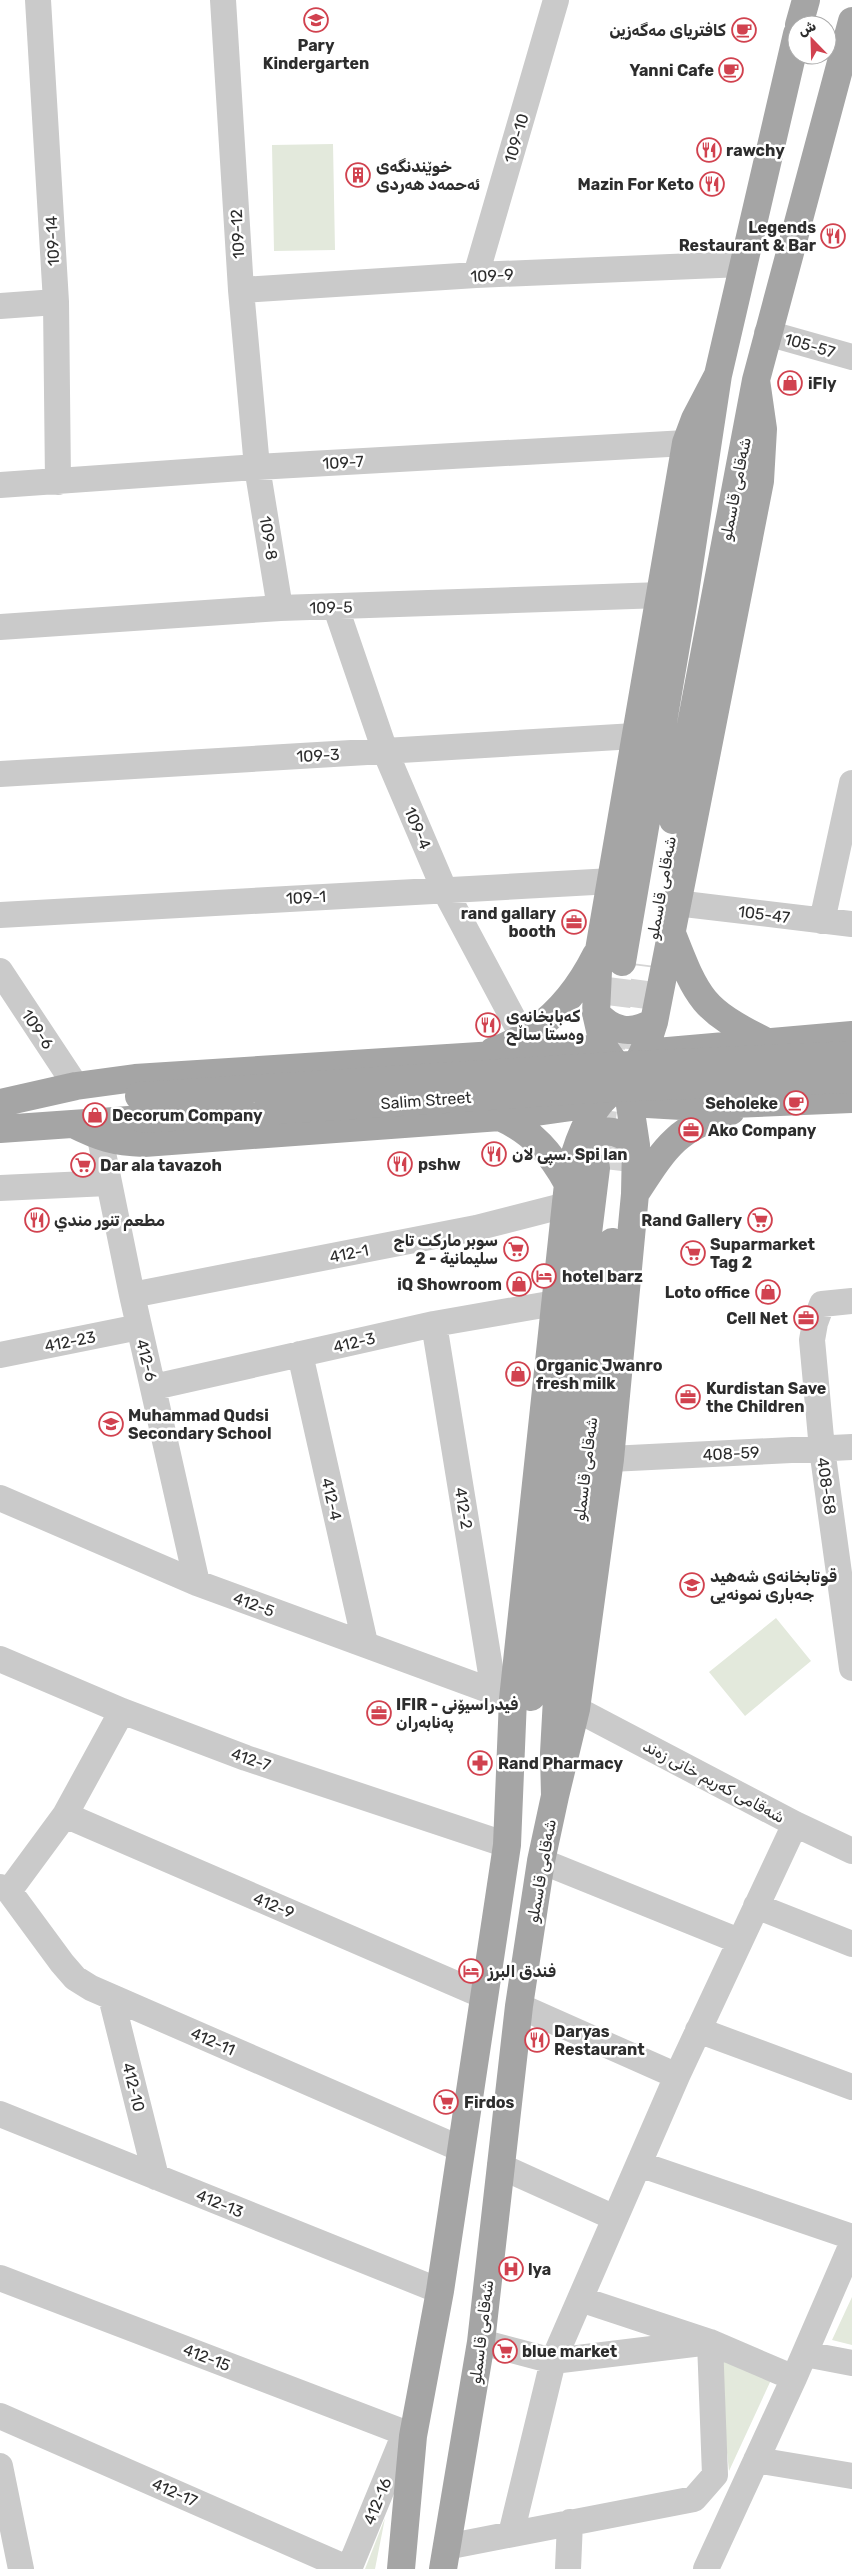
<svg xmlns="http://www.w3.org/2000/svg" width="852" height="2569" font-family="Rubik,Vazirmatn,sans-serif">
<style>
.green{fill:#e3e9dc}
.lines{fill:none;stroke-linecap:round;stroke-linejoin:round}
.major-tunnel{stroke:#d5d5d5;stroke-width:28;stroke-dasharray:28 14;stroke-linecap:butt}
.minor{stroke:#cacaca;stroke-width:26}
.major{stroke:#a5a5a5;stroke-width:28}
.major-bridge{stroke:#a5a5a5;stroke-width:28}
.labels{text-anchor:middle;stroke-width:5;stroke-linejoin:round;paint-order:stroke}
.poi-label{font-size:16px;font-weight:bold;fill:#2d2d2d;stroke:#fff;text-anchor:start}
.street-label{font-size:16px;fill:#2d2d2d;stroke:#fff}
</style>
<rect width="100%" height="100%" fill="#fff"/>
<path class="green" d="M333 144 335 250 274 251 272 145Z
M776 1618 811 1661 745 1716 709 1672Z
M852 2297V2345L832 2340Z
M717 2358 771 2380 729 2471Z
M385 2518 375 2569H365Z"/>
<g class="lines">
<path class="major-tunnel" d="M611 1048 622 962
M636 1050 647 965
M596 1168 603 1110
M621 1171 627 1123"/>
<path class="minor" d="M38 0 56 302 58 482
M223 0 241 290 257 467 280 608
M476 275 556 0
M241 290 476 275 743 264
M0 306 56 302
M767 333 852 357
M0 485 257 467 686 443
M336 608 385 751 444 889 523 1037
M0 627 280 608 662 595
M0 774 635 736
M676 903 852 924
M0 915 612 881
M822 921 852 783
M0 971 76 1086
M100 1138 132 1295 197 1583
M0 1188 108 1183
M132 1295 476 1228 566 1205
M852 1301 822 1304 815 1323 812 1340 822 1449 852 1668
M434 1324 494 1692
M300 1354 365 1643
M0 1355 139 1327
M154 1387 434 1324 555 1303
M610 1459 852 1447
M0 1498 197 1583 513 1699
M0 1659 122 1711 246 1758 507 1845
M576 1709 795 1824 852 1851
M65 1815 484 1996
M541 1861 739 1941
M0 1887 9 1891 62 1963 75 1978 91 1988 461 2149
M9 1891 65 1815 122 1711
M756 1906 852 1944
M111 1997 156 2177
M519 2006 677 2076
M698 2030 852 2087
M0 2114 440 2291
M639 2164 852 2237
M500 2166 615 2218
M0 2278 413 2436
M580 2299 710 2342 794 2378
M481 2342 553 2361 710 2342
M805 2354 852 2363
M0 2416 349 2569
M756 2460 852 2476
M0 2466 21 2569
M511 2534 553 2361 677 2076 795 1824
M446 2547 694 2499 715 2475 710 2342
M349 2569 405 2433
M568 2569 570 2522
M706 2569 794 2378 852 2244"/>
<path class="major" d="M799 25 806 0
M673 820 756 380 852 21
M671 931C697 997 700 1009 765 1041
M622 962 684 599 718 375 797 34
M596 1013C613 1032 631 1035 654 1022
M493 1051C540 1035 574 999 596 955
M645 1053 852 1035
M0 1103 76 1086 135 1078 604 1048
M630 1103 682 1106 852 1099
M500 1117C533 1132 551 1153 568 1184
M73 1124C99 1137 114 1142 144 1143L500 1117 600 1103
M0 1129 143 1119
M579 1142C598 1127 619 1128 636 1145
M635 1194C665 1148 676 1128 731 1111
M531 1697 596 1168
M555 1796 576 1709 610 1459 635 1194 636 1145 628 1092 619 1069 604 1048 596 1013 599 950 686 443 695 419 718 375
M401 2569 413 2436 440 2291 507 1845 513 1699 568 1184C572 1159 583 1123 600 1103 606 1095 616 1089 623 1082 640 1064 647 1045 654 1022L760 481 763 429 756 380
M443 2569 481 2342 519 2006 541 1861 555 1796 554 1753 557 1698 612 1242"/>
<path class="major-bridge" d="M139 1096 610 1066 852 1055
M143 1119 611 1088 852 1079"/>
</g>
<defs>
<g id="school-ring" transform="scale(1.25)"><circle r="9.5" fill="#fff" stroke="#d1424f" stroke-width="1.5"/><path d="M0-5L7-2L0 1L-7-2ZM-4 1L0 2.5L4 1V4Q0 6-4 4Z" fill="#d1424f"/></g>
<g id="cafe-ring" transform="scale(1.25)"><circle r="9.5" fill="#fff" stroke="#d1424f" stroke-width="1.5"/><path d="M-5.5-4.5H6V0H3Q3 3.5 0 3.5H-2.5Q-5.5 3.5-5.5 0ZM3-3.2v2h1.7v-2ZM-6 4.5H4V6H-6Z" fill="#d1424f"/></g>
<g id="restaurant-ring" transform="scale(1.25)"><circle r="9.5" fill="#fff" stroke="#d1424f" stroke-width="1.5"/><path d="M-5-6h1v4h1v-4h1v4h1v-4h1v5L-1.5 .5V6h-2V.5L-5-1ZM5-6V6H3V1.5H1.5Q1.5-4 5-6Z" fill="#d1424f"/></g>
<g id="building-ring" transform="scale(1.25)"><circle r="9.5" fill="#fff" stroke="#d1424f" stroke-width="1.5"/><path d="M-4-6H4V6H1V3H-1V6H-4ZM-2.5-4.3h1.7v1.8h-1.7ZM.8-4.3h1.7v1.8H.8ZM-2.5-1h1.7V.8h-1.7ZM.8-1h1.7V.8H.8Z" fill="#d1424f"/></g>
<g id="shop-ring" transform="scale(1.25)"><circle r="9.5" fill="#fff" stroke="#d1424f" stroke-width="1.5"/><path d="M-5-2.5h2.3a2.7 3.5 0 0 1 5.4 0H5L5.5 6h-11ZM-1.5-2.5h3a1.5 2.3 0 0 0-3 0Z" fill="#d1424f"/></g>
<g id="office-ring" transform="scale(1.25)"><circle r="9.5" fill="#fff" stroke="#d1424f" stroke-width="1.5"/><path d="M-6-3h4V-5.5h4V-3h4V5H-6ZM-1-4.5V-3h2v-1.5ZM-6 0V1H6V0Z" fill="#d1424f"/></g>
<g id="supermarket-ring" transform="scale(1.25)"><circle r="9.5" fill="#fff" stroke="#d1424f" stroke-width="1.5"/><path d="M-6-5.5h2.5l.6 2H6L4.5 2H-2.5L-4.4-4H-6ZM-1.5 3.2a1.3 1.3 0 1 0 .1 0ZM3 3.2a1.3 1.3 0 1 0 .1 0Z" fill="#d1424f"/></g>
<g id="hotel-ring" transform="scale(1.25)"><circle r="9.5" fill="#fff" stroke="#d1424f" stroke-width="1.5"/><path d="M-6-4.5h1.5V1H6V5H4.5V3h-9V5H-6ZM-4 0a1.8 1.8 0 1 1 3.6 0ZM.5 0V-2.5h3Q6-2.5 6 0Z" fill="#d1424f"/></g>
<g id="pharmacy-ring" transform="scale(1.25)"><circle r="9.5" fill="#fff" stroke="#d1424f" stroke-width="1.5"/><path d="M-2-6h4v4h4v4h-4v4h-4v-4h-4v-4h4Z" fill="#d1424f"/></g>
<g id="hospital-ring" transform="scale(1.25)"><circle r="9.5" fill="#fff" stroke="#d1424f" stroke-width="1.5"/><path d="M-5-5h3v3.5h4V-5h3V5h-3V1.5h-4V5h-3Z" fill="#d1424f"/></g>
</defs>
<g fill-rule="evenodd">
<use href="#school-ring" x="316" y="20"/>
<use href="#cafe-ring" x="744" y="30"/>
<use href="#cafe-ring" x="731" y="70"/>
<use href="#restaurant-ring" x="709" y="150"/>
<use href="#building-ring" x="358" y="175"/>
<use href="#restaurant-ring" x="712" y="184"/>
<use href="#restaurant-ring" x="833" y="236"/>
<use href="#shop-ring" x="790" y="383"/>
<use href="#office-ring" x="574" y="922"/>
<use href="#restaurant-ring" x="488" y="1025"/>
<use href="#cafe-ring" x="796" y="1103"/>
<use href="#shop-ring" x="95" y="1115"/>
<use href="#office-ring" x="691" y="1130"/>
<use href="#restaurant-ring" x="494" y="1154"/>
<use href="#restaurant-ring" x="400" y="1164"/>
<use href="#supermarket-ring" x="83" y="1165"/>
<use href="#restaurant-ring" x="37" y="1220"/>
<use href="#supermarket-ring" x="760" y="1220"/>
<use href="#supermarket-ring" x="516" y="1249"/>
<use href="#supermarket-ring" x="693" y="1253"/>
<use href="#hotel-ring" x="544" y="1276"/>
<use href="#shop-ring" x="519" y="1284"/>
<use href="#shop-ring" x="768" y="1292"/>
<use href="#office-ring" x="806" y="1318"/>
<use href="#shop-ring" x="518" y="1374"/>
<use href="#office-ring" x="688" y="1397"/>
<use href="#school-ring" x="111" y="1424"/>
<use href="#school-ring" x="692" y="1585"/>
<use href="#office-ring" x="379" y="1713"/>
<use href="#pharmacy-ring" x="480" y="1763"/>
<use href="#hotel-ring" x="471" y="1971"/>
<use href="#restaurant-ring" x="537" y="2040"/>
<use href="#supermarket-ring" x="446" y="2102"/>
<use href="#hospital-ring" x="511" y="2269"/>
<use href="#supermarket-ring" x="505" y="2351"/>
</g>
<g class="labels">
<g class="poi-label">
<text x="726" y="36" text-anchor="end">کافتریای مەگەزین</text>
<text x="316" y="51" text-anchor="middle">Pary<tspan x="316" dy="18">Kindergarten</tspan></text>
<text x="714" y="76" text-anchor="end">Yanni Cafe</text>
<text x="726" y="156">rawchy</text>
<text x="376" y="172">خوێندنگەی<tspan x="376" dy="18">ئەحمەد هەردی</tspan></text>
<text x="694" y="190" text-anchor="end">Mazin For Keto</text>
<text x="816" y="233" text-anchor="end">Legends<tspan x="816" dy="18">Restaurant &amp; Bar</tspan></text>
<text x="808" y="389">iFly</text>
<text x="556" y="919" text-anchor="end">rand gallary<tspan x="556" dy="18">booth</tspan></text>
<text x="506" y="1022">کەبابخانەی<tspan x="506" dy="18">وەستا ساڵح</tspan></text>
<text x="778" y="1109" text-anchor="end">Seholeke</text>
<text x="112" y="1121">Decorum Company</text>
<text x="708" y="1136">Ako Company</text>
<text x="512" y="1160">سپی لان. Spi lan</text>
<text x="418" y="1170">pshw</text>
<text x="100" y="1171">Dar ala tavazoh</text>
<text x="54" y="1226">مطعم تنور مندي</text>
<text x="742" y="1226" text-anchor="end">Rand Gallery</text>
<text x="498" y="1246" text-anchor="end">سوبر ماركت تاج<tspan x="498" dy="18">2 - سليمانية</tspan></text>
<text x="710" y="1250">Suparmarket<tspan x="710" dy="18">Tag 2</tspan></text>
<text x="562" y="1282">hotel barz</text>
<text x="502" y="1290" text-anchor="end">iQ Showroom</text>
<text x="750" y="1298" text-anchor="end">Loto office</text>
<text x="788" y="1324" text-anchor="end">Cell Net</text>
<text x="536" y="1371">Organic Jwanro<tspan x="536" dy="18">fresh milk</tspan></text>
<text x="706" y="1394">Kurdistan Save<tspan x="706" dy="18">the Children</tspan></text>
<text x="128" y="1421">Muhammad Qudsi<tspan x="128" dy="18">Secondary School</tspan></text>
<text x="710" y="1582">قوتابخانەی شەهید<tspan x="710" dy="18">جەباری نمونەیی</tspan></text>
<text x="396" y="1710">IFIR - فیدراسیۆنی<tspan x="396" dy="18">پەنابەران</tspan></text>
<text x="498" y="1769">Rand Pharmacy</text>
<text x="488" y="1977">فندق البرز</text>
<text x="554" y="2037">Daryas<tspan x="554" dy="18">Restaurant</tspan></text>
<text x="464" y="2108">Firdos</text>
<text x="528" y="2275">lya</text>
<text x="522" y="2357">blue market</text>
</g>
<g class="street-label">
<text transform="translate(516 138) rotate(-74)" y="6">109-10</text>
<text transform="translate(237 234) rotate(-93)" y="6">109-12</text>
<text transform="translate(52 241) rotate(-93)" y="6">109-14</text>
<text transform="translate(492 275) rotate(-3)" y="6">109-9</text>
<text transform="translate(810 345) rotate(16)" y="6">105-57</text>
<text transform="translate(343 462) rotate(-3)" y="6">109-7</text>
<text transform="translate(735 489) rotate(-79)" y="6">شەقامی قاسملو</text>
<text transform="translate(269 538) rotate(81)" y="6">109-8</text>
<text transform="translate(331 607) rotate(-1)" y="6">109-5</text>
<text transform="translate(318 755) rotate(-3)" y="6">109-3</text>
<text transform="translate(418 828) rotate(67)" y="6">109-4</text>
<text transform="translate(661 888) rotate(-80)" y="6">شەقامی قاسملو</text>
<text transform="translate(306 897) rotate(-3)" y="6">109-1</text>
<text transform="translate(764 914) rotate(7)" y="6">105-47</text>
<text transform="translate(38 1029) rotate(56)" y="6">109-6</text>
<text transform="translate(426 1100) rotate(-4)" y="6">Salim Street</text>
<text transform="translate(349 1253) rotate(-11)" y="6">412-1</text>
<text transform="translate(70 1341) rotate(-11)" y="6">412-23</text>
<text transform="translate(354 1342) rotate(-13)" y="6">412-3</text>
<text transform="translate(147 1360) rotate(76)" y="6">412-6</text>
<text transform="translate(731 1453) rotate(-3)" y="6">408-59</text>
<text transform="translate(585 1469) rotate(-83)" y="6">شەقامی قاسملو</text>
<text transform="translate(827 1486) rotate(82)" y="6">408-58</text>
<text transform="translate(332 1499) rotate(77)" y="6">412-4</text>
<text transform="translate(464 1508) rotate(81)" y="6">412-2</text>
<text transform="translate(254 1604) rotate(20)" y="6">412-5</text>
<text transform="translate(251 1759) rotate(19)" y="6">412-7</text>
<text transform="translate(714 1781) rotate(28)" y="6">شەقامی کەریم خانی زەند</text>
<text transform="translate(541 1871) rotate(-80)" y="6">شەقامی قاسملو</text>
<text transform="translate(274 1905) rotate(23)" y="6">412-9</text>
<text transform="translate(213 2041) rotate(24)" y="6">412-11</text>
<text transform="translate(134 2087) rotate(76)" y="6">412-10</text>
<text transform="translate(220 2203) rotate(22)" y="6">412-13</text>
<text transform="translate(481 2332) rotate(-83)" y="6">شەقامی قاسملو</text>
<text transform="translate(207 2357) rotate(21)" y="6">412-15</text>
<text transform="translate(175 2492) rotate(24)" y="6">412-17</text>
<text transform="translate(377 2501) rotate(-68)" y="6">412-16</text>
</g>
</g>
<g transform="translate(812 40) rotate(337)"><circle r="24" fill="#ffffff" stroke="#ababab"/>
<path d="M0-4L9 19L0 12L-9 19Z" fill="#d1424f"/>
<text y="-8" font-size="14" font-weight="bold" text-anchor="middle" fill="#2d2d2d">ش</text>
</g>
</svg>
